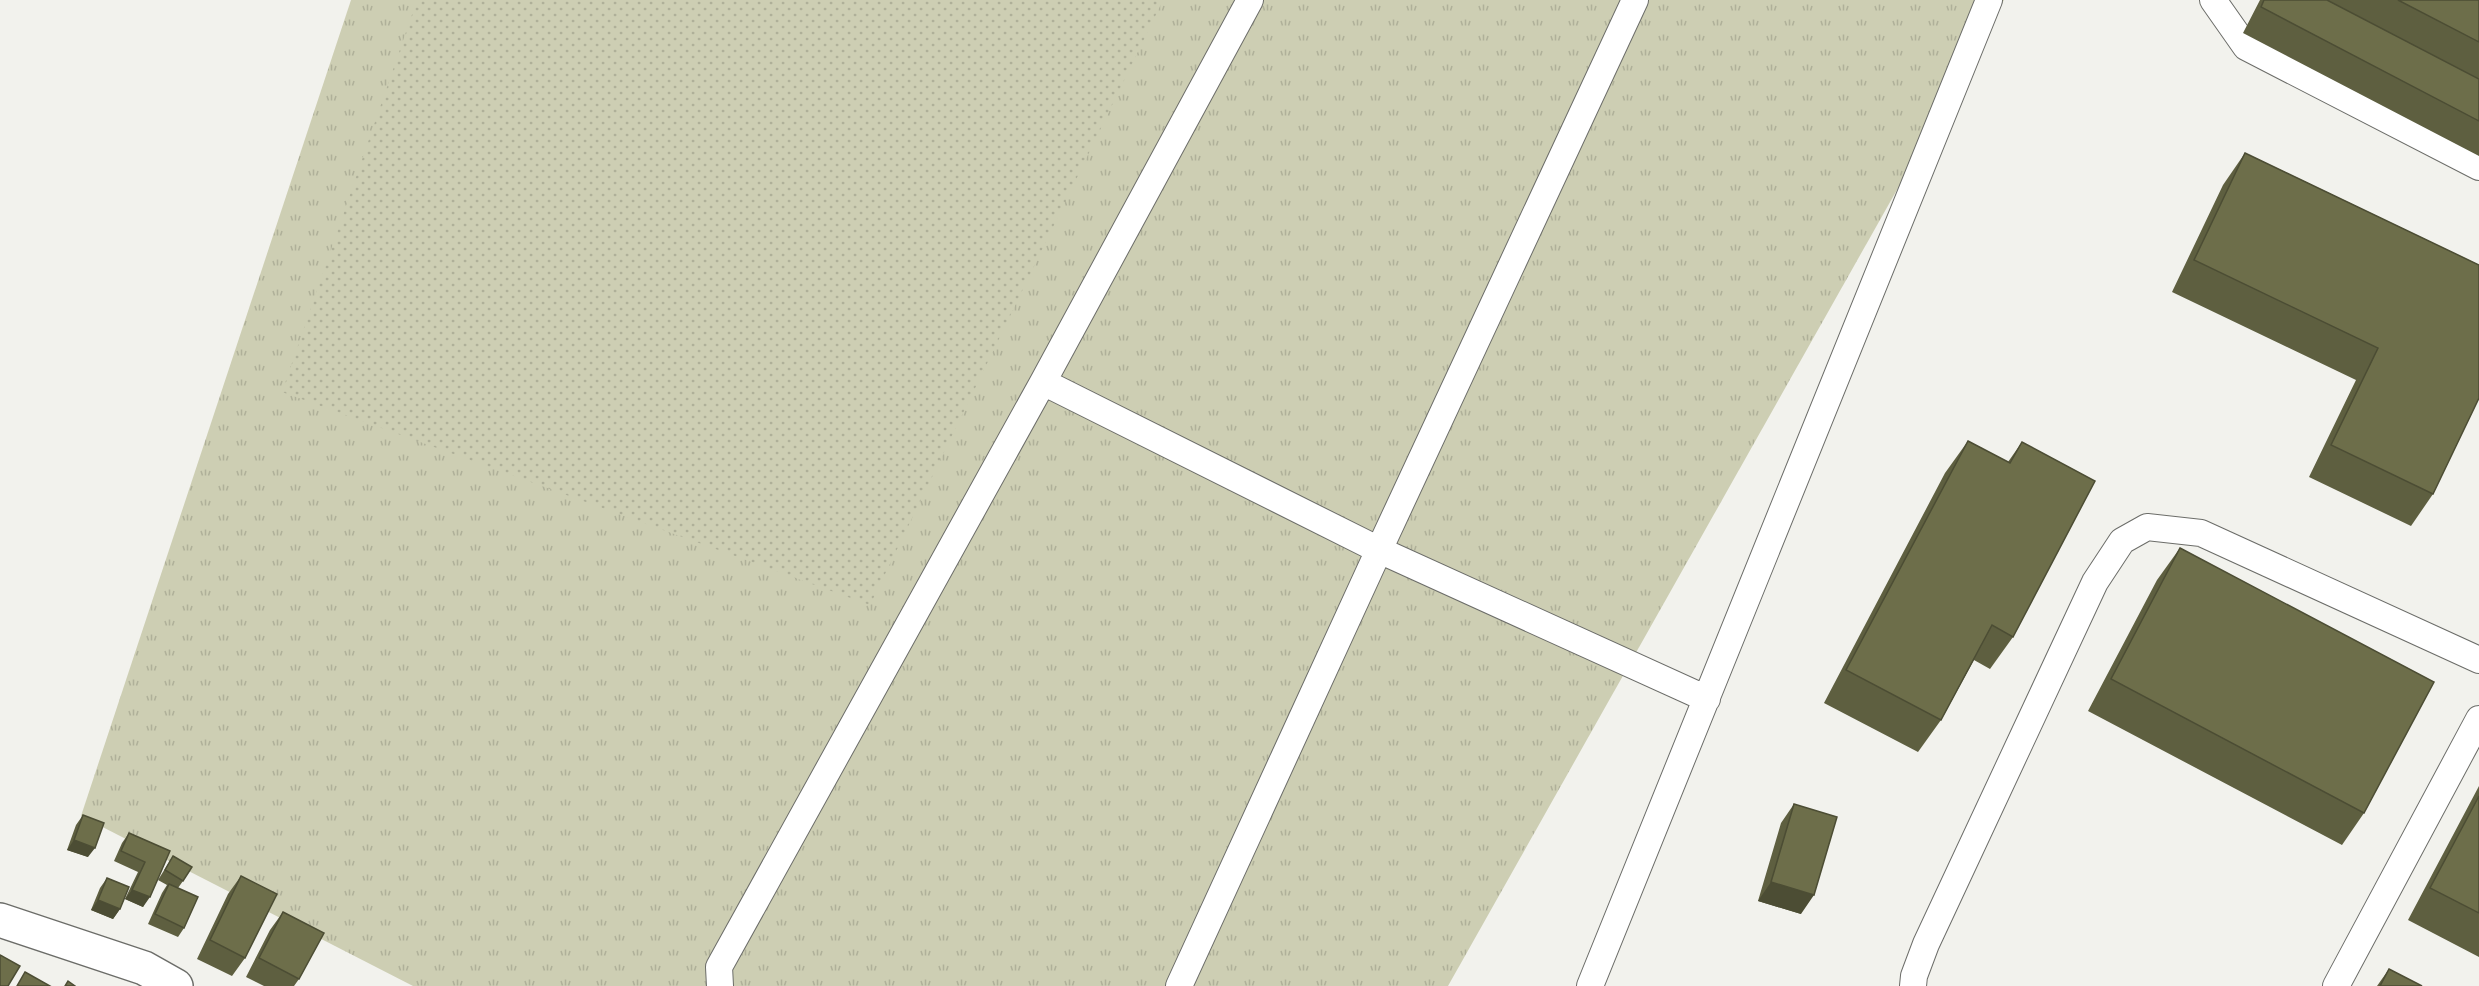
<svg xmlns="http://www.w3.org/2000/svg" width="2479" height="986" font-family="'Open Sans',sans-serif">
<style>
.grass{fill:url(#grass-tufts)}
.park{fill:url(#park-dots)}
.lines{fill:none;stroke-linecap:round;stroke-linejoin:round}
.lane-casing{stroke:#6c6d69;stroke-width:28}
.street-casing{stroke:#6c6d69;stroke-width:36}
.lane{stroke:#fff;stroke-width:26}
.street{stroke:#fff;stroke-width:33}
.wall{fill:#5e5f40}
.shaded-wall{fill:#4c4d34}
.building{fill:#6d6e4a;stroke:#4c4d34;stroke-width:1.5}
</style>
<defs>
<pattern id="grass-tufts" width="24" height="20" patternUnits="userSpaceOnUse" patternTransform="scale(1.5)"><rect width="24" height="20" fill="#cdceb3"/><path d="M3 7l-1-3M5 7V3M7 7l1-3M15 17l-1-3M17 17v-4M19 17l1-3" fill="none" stroke="#afb099"/></pattern>
<pattern id="park-dots" width="8" height="8" patternUnits="userSpaceOnUse" patternTransform="scale(1.5)"><rect width="8" height="8" fill="#cdceb3"/><path d="M2 2h.1M6 6h.1" fill="none" stroke="#afb099" stroke-width="1.8" stroke-linecap="round"/></pattern>
</defs>
<rect width="100%" height="100%" fill="#f2f2ed"/>
<path class="grass" d="M351 0H2004L1448 986H413L81 816Z"/>
<path class="park" d="M417 0H1163L870 605 282 392Z"/>
<g class="lines">
<g class="lane-casing">
<path id="lane" d="M2213 0 2246 47 2479 167
M1043 382 1379 550 1707 699
M720 986 719 967 1043 382 1250 0
M1179 986 1379 550 1635 0
M1590 986 1989 0
M1913 986 1914 976 1926 944 2095 582 2122 541 2147 527 2201 533 2479 660
M2336 986 2479 719"/>
</g>
<g class="street-casing">
<path id="street" d="M0 920 144 968 176 986"/>
</g>
<use href="#lane" class="lane"/>
<use href="#street" class="street"/>
</g>
<path class="wall" d="M2260 0H2479V156L2243 33Z
M2245 153 2479 265 2433 494 2411 526 2309 477 2356 380 2172 292 2223 185Z
M1968 441 2008 462 2022 442 2013 637 1990 669 1974 660 1941 720 1918 752 1824 703 1945 473Z
M2180 548 2364 813 2342 845 2088 711 2157 580Z
M2479 786V957L2408 920Z
M1794 804 1801 914 1758 901 1781 823Z
M83 815 88 857 67 850 76 825Z
M129 833 170 851 143 907 125 899 138 872 114 861 122 843Z
M173 856 183 881 178 888 184 928 178 937 148 924 162 893 167 885 158 880Z
M241 876 245 958 232 976 197 959 228 894Z
M107 878 120 909 113 919 91 910 100 888Z
M283 912 299 979 294 986H264L246 977 270 930Z
M2389 969 2422 986H2377Z"/>
<path class="shaded-wall" d="M74 840 95 848 88 857 67 850Z
M1771 882 1814 895 1801 914 1758 901Z
M132 890 150 897 143 907 125 899Z
M98 900 120 909 113 919 91 910Z"/>
<path class="building" d="M2264 0H2327L2479 79V121L2261 7Z
M2398 0H2479V42Z
M2245 153 2479 265V398L2433 494 2331 445 2378 348 2194 260Z
M1968 441 2010 463 2022 442 2095 481 2013 637 1992 625 1941 720 1846 670Z
M2180 548 2434 682 2364 813 2111 679Z
M2479 796V913L2430 888Z
M1794 804 1837 817 1814 895 1771 882Z
M83 815 104 823 95 848 74 840Z
M129 833 170 851 150 897 132 890 145 862 121 851Z
M173 856 192 867 183 881 165 870Z
M241 876 277 894 245 958 210 940Z
M107 878 129 887 120 909 98 900Z
M169 884 198 897 184 928 155 914Z
M283 912 324 933 299 979 259 958Z
M0 955 20 966 8 986H0Z
M2389 969 2422 986H2380Z
M25 972 50 986H17Z
M68 981 75 986H65Z"/>
</svg>
